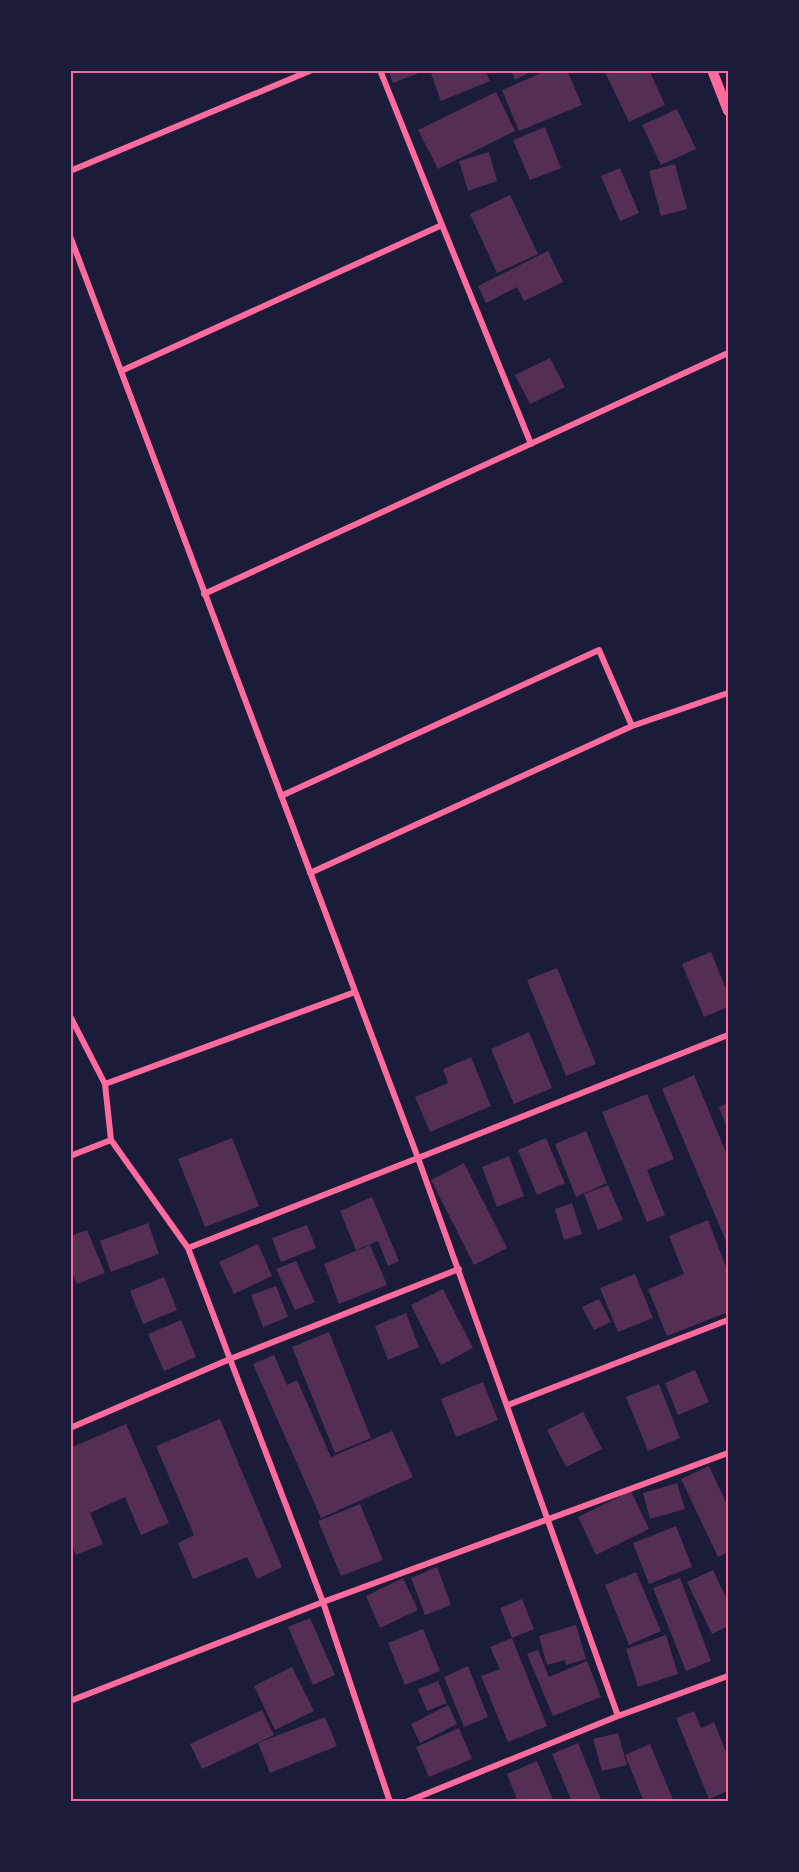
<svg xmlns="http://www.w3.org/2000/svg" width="799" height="1872" font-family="'Nunito Sans',sans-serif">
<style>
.building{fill:#542f53}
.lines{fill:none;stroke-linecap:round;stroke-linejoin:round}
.minor{stroke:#ff6b9d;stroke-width:6}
.tertiary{stroke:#ff6b9d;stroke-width:10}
.neatline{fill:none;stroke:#ff6b9d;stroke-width:2}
</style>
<rect width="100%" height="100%" fill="#1b1b3a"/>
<path class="building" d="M388 70H423L424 71 393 83Z
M440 70H485L490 81 441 101 431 74Z
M511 70H534L515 80Z
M548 70H567L582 105 519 131 502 90Z
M604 70H649L665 105 629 122Z
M496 92 515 131 438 169 418 130Z
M677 109 696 149 661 165 642 125Z
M545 127 561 168 530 180 513 140Z
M489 152 497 181 468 191 459 161Z
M675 164 687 209 661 216 649 171Z
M620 168 639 213 620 221 601 176Z
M510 195 538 254 497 273 470 214Z
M548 251 563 282 524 301 517 287 486 303 478 286Z
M550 358 565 387 530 404 515 375Z
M711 952 728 994V1007L704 1017 682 964Z
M557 968 596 1064 566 1076 527 980Z
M529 1032 552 1088 514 1104 491 1049Z
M471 1057 491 1106 430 1132 415 1097 448 1083 443 1069Z
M694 1075 728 1157V1246L662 1089Z
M647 1094 674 1159 647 1170 665 1215 647 1222 602 1112Z
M728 1103V1130L719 1107Z
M586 1131 607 1183 576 1197 555 1144Z
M232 1138 259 1206 205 1227 178 1159Z
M546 1138 565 1183 537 1195 518 1150Z
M509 1156 524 1196 497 1207 482 1167Z
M464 1163 507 1248 474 1265 431 1180Z
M608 1185 623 1220 598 1230 584 1194Z
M372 1197 399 1261 388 1266 378 1241 356 1250 340 1211Z
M572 1203 582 1234 564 1240 555 1209Z
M708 1220 728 1272V1312L667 1336 648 1289 684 1274 669 1236Z
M148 1223 159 1254 111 1272 100 1241Z
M307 1225 316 1248 281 1262 272 1238Z
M87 1230 105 1273 77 1284 70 1268V1236Z
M258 1244 272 1276 234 1294 219 1262Z
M370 1245 387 1285 339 1304 324 1264Z
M296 1261 315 1302 295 1310 276 1269Z
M635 1274 653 1318 618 1332 600 1288Z
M164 1277 177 1310 143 1324 130 1291Z
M276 1286 288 1317 263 1327 251 1295Z
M443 1289 473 1348 441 1365 411 1305Z
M599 1299 611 1322 594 1330 582 1307Z
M406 1313 419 1347 388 1360 375 1326Z
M181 1320 196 1357 164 1371 148 1334Z
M329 1332 371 1438 335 1453 292 1347Z
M274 1355 287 1385 297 1380 331 1457 392 1431 413 1477 321 1518 253 1364Z
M695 1370 709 1402 678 1415 665 1383Z
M483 1382 498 1420 456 1437 441 1399Z
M659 1384 680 1438 648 1451 626 1397Z
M583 1412 602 1449 566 1467 547 1430Z
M220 1419 282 1567 257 1579 247 1557 193 1579 178 1543 194 1535 156 1446Z
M126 1424 169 1523 141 1535 125 1497 90 1513 103 1544 76 1555 70 1542V1448Z
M709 1466 728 1507V1552L718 1557 681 1479Z
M677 1483 685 1509 650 1519 643 1493Z
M631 1491 649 1529 596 1555 578 1517Z
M360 1504 383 1560 341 1576 318 1521Z
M676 1526 692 1567 649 1584 633 1543Z
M437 1567 451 1605 425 1615 411 1578Z
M713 1570 728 1602V1626L712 1634 687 1582Z
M636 1572 661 1631 629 1645 605 1585Z
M403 1578 418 1610 380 1628 366 1596Z
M680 1578 711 1661 686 1671 653 1588Z
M522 1599 534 1629 512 1638 500 1608Z
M310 1618 335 1675 313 1685 288 1627Z
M576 1625 586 1659 566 1665 565 1660 547 1665 539 1636Z
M423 1629 440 1671 405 1685 388 1643Z
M666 1635 678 1674 638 1687 626 1649Z
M512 1638 547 1726 508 1742 481 1676 500 1669 490 1647Z
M538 1650 549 1677 587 1661 601 1697 553 1716 527 1654Z
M468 1666 488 1717 464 1727 444 1677Z
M292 1667 314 1711 275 1730 254 1686Z
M438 1681 447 1703 427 1711 418 1689Z
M448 1705 457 1724 420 1743 411 1724Z
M262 1710 274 1735 202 1769 190 1744Z
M694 1711 701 1728 714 1722 728 1757V1791L709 1799 676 1718Z
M325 1717 337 1746 270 1773 258 1743Z
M459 1728 472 1759 429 1777 416 1747Z
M618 1733 627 1765 602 1771 593 1739Z
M578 1743 602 1802H572L552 1754Z
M650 1744 674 1802H644L625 1755Z
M537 1761 554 1802H518L507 1774Z"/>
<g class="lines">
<path class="minor" d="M380 70 442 225
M70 171 312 70
M70 236 418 1158 728 1035
M121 371 442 225 531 444
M204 594 728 353
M632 726 728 693
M281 796 599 650 632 726 310 873
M70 1016 105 1084 111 1140 188 1248 230 1359 70 1428
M105 1084 355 992
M70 1156 111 1140
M188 1248 418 1158 618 1716
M508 1405 728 1320
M70 1701 323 1602 728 1453
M390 1802 323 1602 230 1359 459 1269
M406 1802 618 1716 728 1676"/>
<path class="tertiary" d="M712 70 728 111"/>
</g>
<rect width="799" height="1872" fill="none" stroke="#1b1b3a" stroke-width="144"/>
<rect x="72" y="72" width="655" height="1728" class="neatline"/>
</svg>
